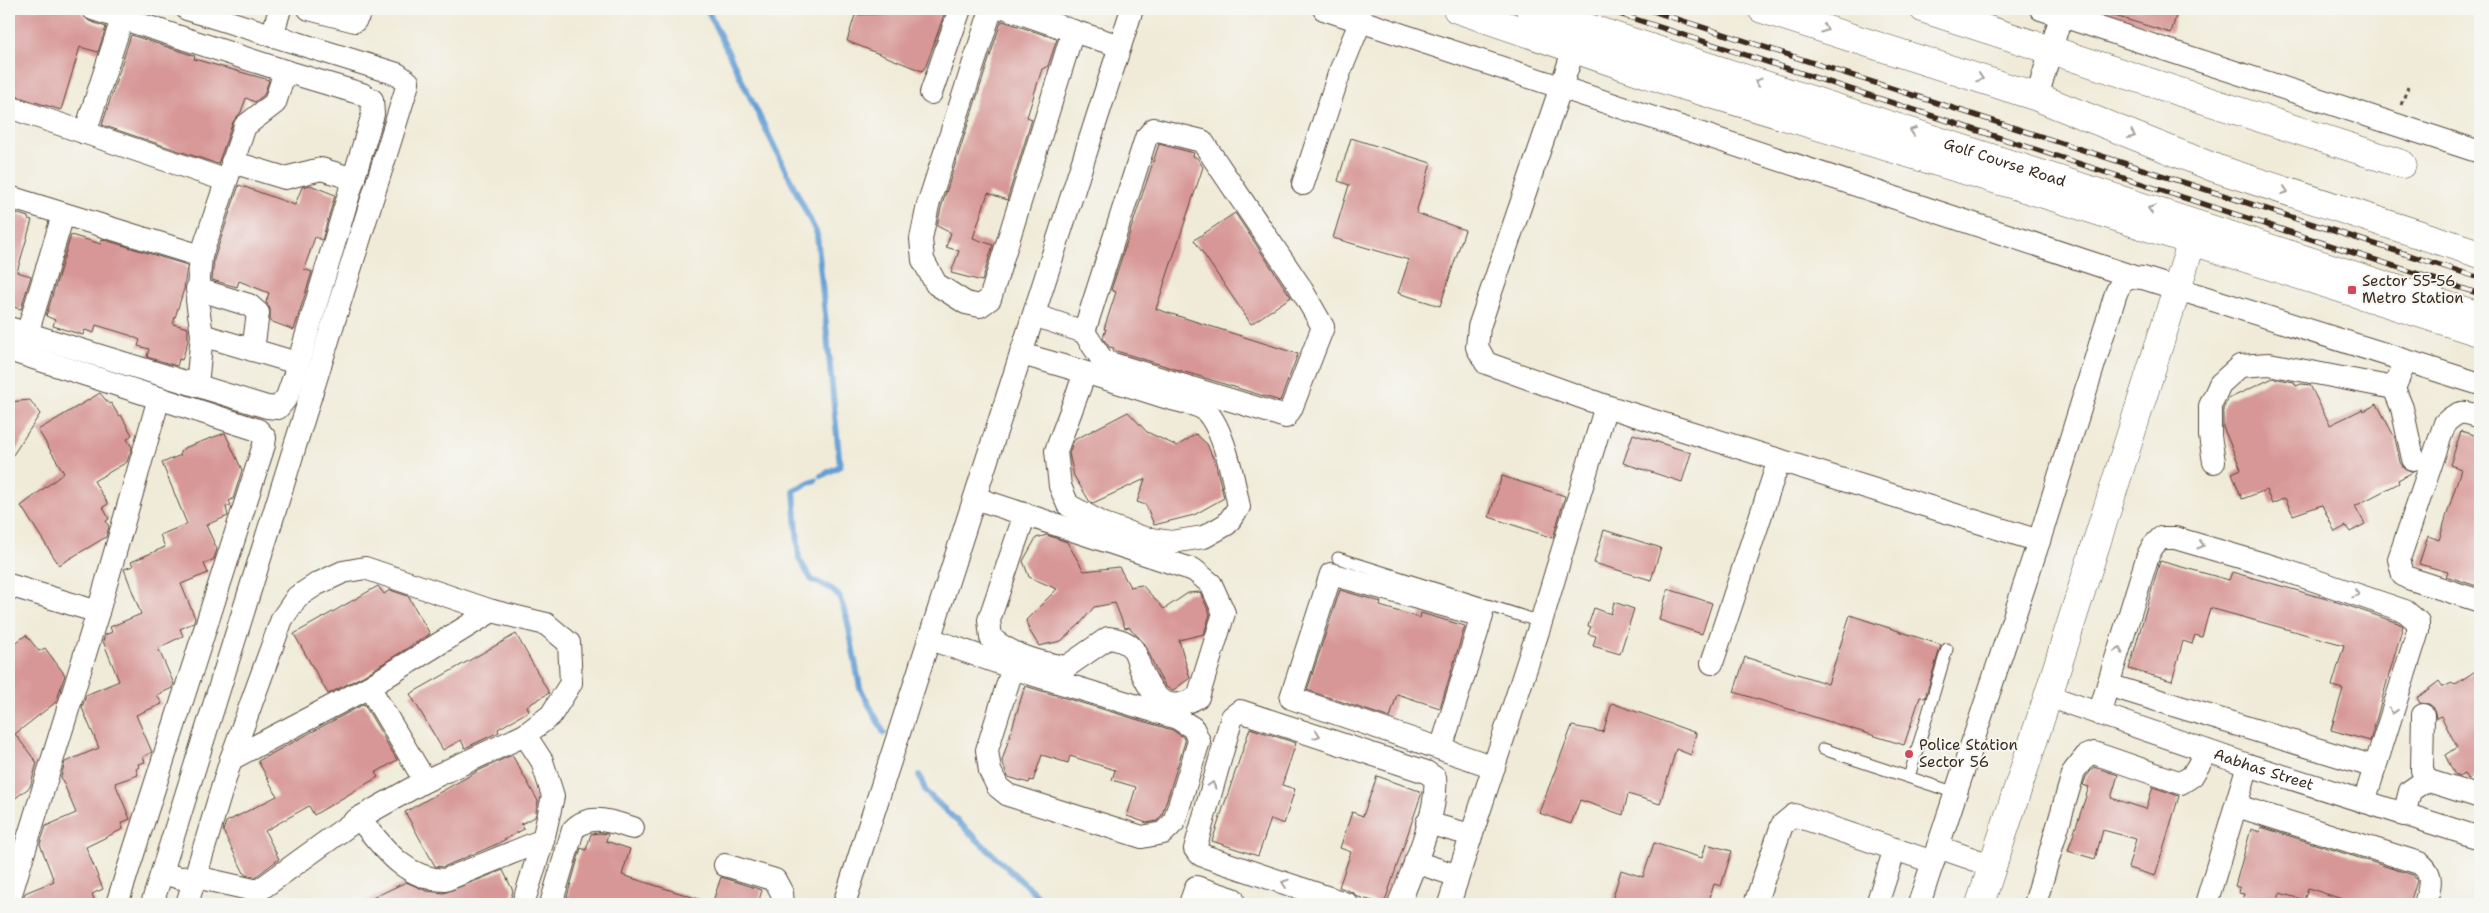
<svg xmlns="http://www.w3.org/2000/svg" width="2489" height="913" font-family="'Shantell Sans',sans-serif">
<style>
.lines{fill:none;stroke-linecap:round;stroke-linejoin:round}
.stream{stroke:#639fd4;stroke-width:6}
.building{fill:#d79796}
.service-casing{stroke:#56473a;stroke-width:13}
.minor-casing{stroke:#56473a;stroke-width:24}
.tertiary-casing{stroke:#56473a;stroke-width:29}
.secondary-casing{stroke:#56473a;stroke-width:29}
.path{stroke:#56473a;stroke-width:3;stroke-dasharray:4 4;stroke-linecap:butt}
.service{stroke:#fff;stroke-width:11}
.minor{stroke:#fff;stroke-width:22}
.tertiary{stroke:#fff;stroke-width:28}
.secondary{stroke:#fff;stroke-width:28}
.rail-casing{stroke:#3b2a1e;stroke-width:5.5}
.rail{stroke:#f6f6f2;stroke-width:4;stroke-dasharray:11;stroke-linecap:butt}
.oneway{stroke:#a79f9a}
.poi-dot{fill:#d1495b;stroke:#f6f6f2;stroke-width:2}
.labels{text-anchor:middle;stroke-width:4;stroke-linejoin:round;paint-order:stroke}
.street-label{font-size:15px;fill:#3b2a1e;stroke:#f6f6f2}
.poi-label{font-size:15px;fill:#3b2a1e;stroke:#f6f6f2;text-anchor:start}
</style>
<rect width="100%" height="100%" fill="#f6f6f2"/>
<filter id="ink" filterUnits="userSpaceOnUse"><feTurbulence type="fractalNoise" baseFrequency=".02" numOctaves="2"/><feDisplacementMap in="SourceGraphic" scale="10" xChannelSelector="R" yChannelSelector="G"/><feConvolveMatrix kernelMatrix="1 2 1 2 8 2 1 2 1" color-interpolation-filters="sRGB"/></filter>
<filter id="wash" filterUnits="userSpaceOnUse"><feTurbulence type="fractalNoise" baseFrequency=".0096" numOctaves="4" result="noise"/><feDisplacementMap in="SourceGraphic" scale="20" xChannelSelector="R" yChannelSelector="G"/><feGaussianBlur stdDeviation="1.12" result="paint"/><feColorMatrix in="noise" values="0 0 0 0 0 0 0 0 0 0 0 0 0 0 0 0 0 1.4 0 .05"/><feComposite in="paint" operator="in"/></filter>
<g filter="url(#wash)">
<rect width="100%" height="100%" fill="#f0ebd8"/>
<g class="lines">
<path class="stream" d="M707 9 817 234 840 466 821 476
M815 480 794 490 799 559 812 580 830 588 839 596 847 618 860 688 884 733
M919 775 926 792 1046 904"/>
</g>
<g id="blocks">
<path class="building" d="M9 9H71L80 11 89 21 106 27 98 52 80 47 61 110 9 94Z
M896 9H946L926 66 922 71 847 41 855 15 897 13Z
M2106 9H2178L2171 33 2105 13Z
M1003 21 1057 39 1048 66 1042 69 1027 117 1032 119 1007 200 988 193 973 238 993 245 982 281 951 273 959 251 946 247 951 233 937 226 941 208 1001 22Z
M131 35 195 56 194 59 269 80 264 95 255 102 246 98 241 112 233 122 218 164 102 125Z
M1351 138 1431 163 1416 213 1465 230 1440 306 1398 293 1409 260 1333 238 1349 185 1338 181Z
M1159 144 1194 153 1193 156 1197 158 1203 167 1156 309 1298 354 1280 401 1113 350 1114 348 1109 347 1103 338 1106 329H1104L1116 292 1111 290Z
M239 185 295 205 302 187 310 185 335 195 322 240 315 237 304 269 312 272 294 330 270 321V309L266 302 269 293 239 281 237 287 212 280 214 259Z
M9 211 28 217V219L32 220 17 272 31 276 21 309 9 306Z
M1235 213 1291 297 1251 324 1194 240Z
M71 235 101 244 102 239 187 265 184 289 173 324 188 328V341L182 360 179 359 177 366 147 357 149 349 138 346 140 340 129 335 96 325 94 333 85 330 83 335 53 326 55 320 46 316Z
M2273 378 2294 382 2296 386 2301 384 2310 385 2330 425 2363 409 2364 411 2377 404 2395 438 2400 462 2404 468 2413 472 2398 480 2399 483 2355 506 2365 524 2350 532 2346 526 2335 532 2322 505 2293 515 2285 498 2272 504 2266 490 2242 499 2232 473 2241 469 2223 427V409L2228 399Z
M100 393 109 404 111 403 119 416 121 415 132 435 127 439 132 447 127 462 94 481 108 504 103 507 109 519 106 521 109 527 106 537 59 565 21 506 64 473 38 430Z
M30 400 40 414 9 461V402Z
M1128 412 1147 432 1177 446 1196 434 1207 444 1216 465 1224 498 1194 515 1154 525 1146 505 1137 502 1145 479 1093 503 1090 502 1074 476 1069 453 1074 440Z
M2461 431 2480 437V587L2446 576 2448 572 2419 564 2428 536 2439 540 2461 469 2450 465Z
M225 433 242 470 233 499 229 501 231 505 226 507 228 516 206 525 217 549 214 559 204 564 208 573 181 584 195 618 193 623 180 629 183 636 158 648 174 684 172 688 157 695 162 704 136 715 152 752 143 757 145 762 138 764 139 767 136 769 138 775 115 783 130 819 121 823 123 829 86 847 103 889 92 894 96 904H21L25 893 54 881 40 844 46 826 76 813 61 777 65 762 99 748 82 708 86 695 119 681 103 641 105 635 112 632 110 627 141 614 124 569 133 566 131 562 165 547 160 535 187 524 162 463 181 455 180 452 184 448Z
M1633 434 1691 453 1682 482 1623 463Z
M1502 476 1565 496 1553 538 1489 517Z
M1604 530 1661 548 1651 580 1594 563Z
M1047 535 1067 542 1084 571 1119 567 1130 587 1142 585 1164 609 1188 593 1200 592 1210 614 1204 634 1179 640 1190 678 1172 691 1166 687 1158 674 1145 644 1129 627 1125 628 1115 603 1094 607 1080 624 1061 641 1039 646 1029 630 1026 620 1057 589 1029 577 1023 561 1036 538Z
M2160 561 2229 580 2232 572 2337 602 2398 623 2403 626 2370 741 2331 730 2343 689 2332 686 2344 645 2210 608 2202 637 2195 635 2192 644 2183 641 2172 681 2129 669Z
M378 586 384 594 390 590 408 596 430 634 363 676 328 694 294 634Z
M1668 589 1712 603 1702 634 1659 620Z
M1340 590 1381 602 1380 606 1420 618 1421 613 1465 626 1440 708 1397 694 1390 718 1307 690Z
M1614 602 1634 609 1620 654 1593 646 1596 636 1588 634 1591 627 1588 626 1594 608 1611 614Z
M1850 615 1941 645 1925 698 1920 697 1904 745 1734 692 1745 657 1828 684Z
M516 634 549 693 527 706 529 711 498 729 499 732 465 748 461 740 443 750 410 694Z
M26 635 39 651 45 648 65 675 56 702 15 734 37 763 30 787 9 803V648Z
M2480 668V774L2468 779 2464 774 2459 777 2455 775 2445 755 2457 747 2441 716 2436 718 2434 708 2429 704 2420 703 2417 698 2439 681 2443 687 2452 683 2454 685Z
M1025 686 1172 730 1183 737 1185 742 1162 815 1157 821 1147 823 1127 816 1136 787 1112 780 1115 770 1070 756 1068 763 1042 755 1033 781 1030 780 1029 783 1008 777 1002 761Z
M1612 703 1696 733 1691 755 1676 749 1660 804 1628 794 1623 815 1580 800 1571 824 1539 813 1572 726 1603 732Z
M364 704 397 760 375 773 378 777 314 815 309 806 265 831 279 859 255 877 245 875 223 831 226 822 277 796 258 761Z
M1250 728 1296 743 1282 785 1295 789 1284 824 1271 819 1258 856 1212 841Z
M512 755 538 801 535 817 521 824 524 829 497 844 443 867 435 866 405 812 478 771Z
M2094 767 2118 775 2111 798 2146 809 2153 787 2179 796 2155 876 2128 868 2136 839 2103 830 2095 859 2068 851 2089 787 2083 785 2086 777Z
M1377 776 1422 792 1384 904 1358 897 1352 892 1339 887 1351 852 1340 848 1352 812 1363 816Z
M2261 827 2413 875 2417 881 2410 903 2396 899 2395 904H2340L2342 899 2308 888 2304 900 2280 893 2277 904H2241L2244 894 2239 893 2240 888 2235 886 2251 829 2260 832Z
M600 833 608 834 606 841 630 849 622 875 702 900 701 904H565L581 848 586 850 591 834Z
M1654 843 1702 858 1706 844 1732 851 1721 886 1714 884 1708 904H1611L1621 870 1643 877Z
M503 870 513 891 511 897 498 904H360L406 882 427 891 444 893Z
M721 877 762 890 758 904H712Z"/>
</g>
</g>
<g filter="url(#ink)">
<use href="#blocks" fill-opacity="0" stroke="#56473a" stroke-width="1"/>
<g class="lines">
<g class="service-casing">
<path id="service" d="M1338 558 1541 622
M1823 749 1956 793
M1909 777 1947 649"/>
</g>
<g class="minor-casing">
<g id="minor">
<path d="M309 9 355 21 362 9"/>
<path d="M997 9 990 13 928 205 921 239 923 260 936 284 966 303 980 306 990 299 1073 31 1120 46"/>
<path d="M1009 9 1073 31"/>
<path d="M1324 9 2131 276"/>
<path d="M2041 9 2480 152"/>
<path d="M1579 34 1479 327 1477 347 1486 363 1606 406 2039 541"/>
<path d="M272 36 280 9"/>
<path d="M931 93 960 9"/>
<path d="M2037 97 2063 9"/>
<path d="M9 107 225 180"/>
<path d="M85 133 122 19"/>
<path d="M232 162 285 178 321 169 354 179"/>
<path d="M1303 184 1339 74 1361 20"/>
<path d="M9 197 201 256"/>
<path d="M197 289 249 305 258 313 253 350"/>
<path d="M1034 315 1084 332 1103 361 1286 417 1291 409 1323 327 1299 285 1202 141 1154 129 1146 138 1084 332"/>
<path d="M9 328 267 407 278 408 287 397 294 377 373 114 372 100 362 94 285 71 93 9"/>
<path d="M27 334 63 215"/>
<path d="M202 335 297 363"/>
<path d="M9 350 258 430 265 438 264 445 117 904"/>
<path d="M1021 354C1069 367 1117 382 1165 397 1174 400 1198 404 1205 410 1224 428 1234 482 1239 507L1227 524 1204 537 1171 542 1144 538 1104 524 1068 505 1060 486 1056 451 1085 373"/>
<path d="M197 385 202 335 197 300 201 256 245 126 275 103 285 71"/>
<path d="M2394 388 2402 408 2413 459"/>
<path d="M2480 417C2463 411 2459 410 2445 423L2399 559 2403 575 2408 578 2480 601"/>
<path d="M2214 462 2210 436V406L2220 384 2240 366 2269 364 2394 388 2406 361"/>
<path d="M975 498 1194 570 1211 584 1224 613 1198 697C1166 715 1154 699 1141 670 1138 663 1137 653 1132 648 1126 641 1118 639 1108 638L1066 667C1040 663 1011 655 991 638L989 620 1025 514"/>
<path d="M9 585 98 612"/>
<path d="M930 639 1031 674 1177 718 1193 728 1199 741 1174 822 1163 833 1142 837 1008 795 998 787 990 771 987 750 1013 667"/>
<path d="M1712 663 1779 460"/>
<path d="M2108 685 2375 767"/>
<path d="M369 687 425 781"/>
<path id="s1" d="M2048 696 2248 765 2480 838"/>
<path d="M2099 714 2148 555 2153 546 2161 538H2175L2281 569 2405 611 2418 622V631L2364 802"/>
<path d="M2423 715 2422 770 2426 780"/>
<path d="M1441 749 1482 616 1331 574 1291 698 1494 767"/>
<path d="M231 759 369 687 492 611"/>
<path d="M2237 806 2419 863C2435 874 2430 887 2425 904"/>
<path d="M2404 815 2410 791 2426 780 2480 797"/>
<path d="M359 818C383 847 404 879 445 880L543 840"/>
<path d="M1427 823 1471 835"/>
<path d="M1938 847 1993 866"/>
<path d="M1415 862 1458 876"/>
<path d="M725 865 775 880 782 893 783 904"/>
<path d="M162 873 180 878 196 877 258 891 359 818 425 781 525 735"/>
<path d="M9 900 98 612 159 398"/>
<path d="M152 904 407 87 408 82 397 74 187 9"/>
<path d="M187 904 231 759 282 619 297 597 317 584 343 572 365 568 492 611 546 624 569 643 571 683 551 715 525 735 542 761 553 796 543 840 523 904"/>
<path d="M551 904 573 830C590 812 612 822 633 828"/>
<path d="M844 904 1132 9"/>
<path d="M1190 904 1196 887 1233 899 1234 904"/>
<path d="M1347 904 1201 855 1195 849 1232 717 1240 711 1426 772 1435 778C1439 811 1412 871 1399 904"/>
<path d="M1449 904 1541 622 1606 406"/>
<path d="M1755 904 1782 825 1794 815 1933 862"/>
<path d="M1877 904 1895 849"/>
<path d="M1919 904 2039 541 2116 293C2122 279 2129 276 2143 278L2480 384"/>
<path d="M2035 904 2074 771 2086 756 2094 753 2181 783 2192 776 2207 751"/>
<path d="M2206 904 2248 765"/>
</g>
</g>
<g class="tertiary-casing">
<path id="tertiary" d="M1457 9 1668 81 2047 195 2478 332
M1924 9 2402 164
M1980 904 2048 696 2197 225"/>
</g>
<g class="secondary-casing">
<g id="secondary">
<path id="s2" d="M1530 9 2480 316"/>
<path d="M1762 9 2037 97 2215 168 2480 254"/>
</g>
</g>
<path class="path" d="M2401 105 2408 87"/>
<use href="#service" class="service"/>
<use href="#minor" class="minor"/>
<use href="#tertiary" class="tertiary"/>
<use href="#secondary" class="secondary"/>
<g class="rail-casing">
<path id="rail" d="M1604 9 2480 294
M1646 9 2480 278"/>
</g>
<use href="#rail" class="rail"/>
</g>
<defs><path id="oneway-chevron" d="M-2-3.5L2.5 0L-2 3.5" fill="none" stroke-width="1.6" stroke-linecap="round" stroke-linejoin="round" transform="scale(1.25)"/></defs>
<g class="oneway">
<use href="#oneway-chevron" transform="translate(1825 29) rotate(18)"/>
<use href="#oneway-chevron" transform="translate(1980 78) rotate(18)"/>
<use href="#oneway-chevron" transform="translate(1758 82) rotate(-162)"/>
<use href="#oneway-chevron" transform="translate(1913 131) rotate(-162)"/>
<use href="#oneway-chevron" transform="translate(2132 135) rotate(22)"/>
<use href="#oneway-chevron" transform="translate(2285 191) rotate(18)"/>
<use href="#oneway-chevron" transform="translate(2151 209) rotate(-162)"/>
<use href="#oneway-chevron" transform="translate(2201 545) rotate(17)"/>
<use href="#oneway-chevron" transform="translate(2356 594) rotate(18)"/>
<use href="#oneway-chevron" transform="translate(2119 650) rotate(-73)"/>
<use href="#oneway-chevron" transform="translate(2393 711) rotate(107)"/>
<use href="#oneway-chevron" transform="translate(1317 735) rotate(19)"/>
<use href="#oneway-chevron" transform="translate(1212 785) rotate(-74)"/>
<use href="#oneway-chevron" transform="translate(1285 883) rotate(-161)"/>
</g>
</g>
<g class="poi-dot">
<rect x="2347" y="285" width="10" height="10" rx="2.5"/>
<circle cx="1909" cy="754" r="5"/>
</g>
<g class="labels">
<g class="street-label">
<text dy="5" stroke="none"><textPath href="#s2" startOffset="499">Golf Course Road</textPath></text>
<text dy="5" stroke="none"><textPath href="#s1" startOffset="228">Aabhas Street</textPath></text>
</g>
<g class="poi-label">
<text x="2362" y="286">Sector 55-56<tspan x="2362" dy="17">Metro Station</tspan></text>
<text x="1919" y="750">Police Station<tspan x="1919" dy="17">Sector 56</tspan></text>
</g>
</g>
<rect width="2489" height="913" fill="none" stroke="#f6f6f2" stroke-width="30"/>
</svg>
